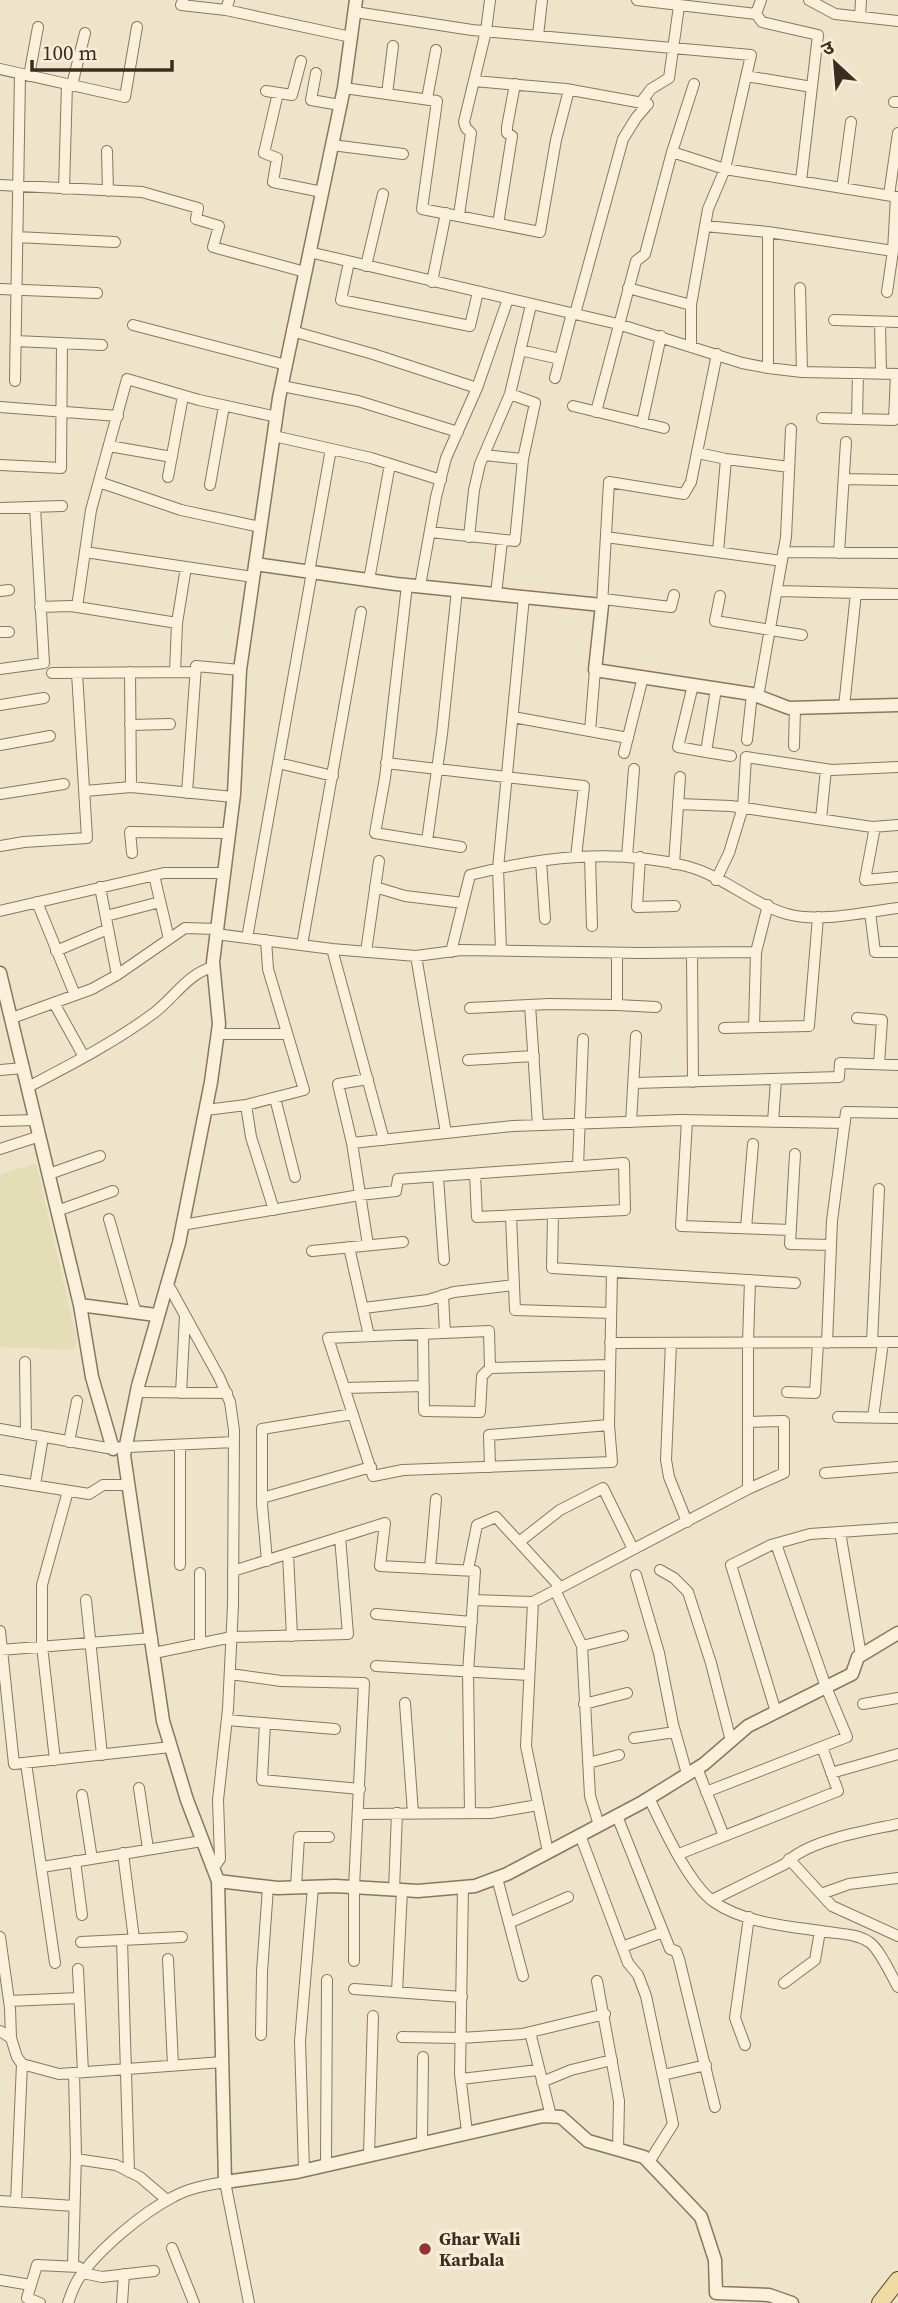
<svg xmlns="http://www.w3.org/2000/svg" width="898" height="2303" font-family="'Source Serif 4','Noto Sans Devanagari',serif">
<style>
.farmland{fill:#e4deb6}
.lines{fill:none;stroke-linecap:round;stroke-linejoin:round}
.minor-casing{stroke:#8a775d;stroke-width:12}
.tertiary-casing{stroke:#8a775d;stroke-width:15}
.primary-casing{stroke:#584531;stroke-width:18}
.minor{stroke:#f9f1dc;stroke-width:10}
.tertiary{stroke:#f9f1dc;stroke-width:12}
.primary{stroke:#f0daa2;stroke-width:16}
.poi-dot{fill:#98322e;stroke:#f6eed8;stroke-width:2.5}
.labels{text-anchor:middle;stroke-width:7;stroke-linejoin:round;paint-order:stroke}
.poi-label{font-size:18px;font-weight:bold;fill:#3b2e21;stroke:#f6eed8;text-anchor:start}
</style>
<rect width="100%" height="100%" fill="#eee4c9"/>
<path class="farmland" d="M36 1163 77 1340 73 1350 0 1347V1174Z"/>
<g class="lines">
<g class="minor-casing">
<path id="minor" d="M183 0 181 5 226 10 351 37
M637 0 756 14 762 22 818 35 801 181
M809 0 835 14 898 21
M226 10 229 0
M355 12 472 30 751 55 725 169 708 209 691 305V345
M756 14 761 0
M860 17 861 0
M538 36 542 0
M0 69 125 97 137 27
M316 73 311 100 340 105
M29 76 38 27
M746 76 812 87
M474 81 566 89 648 104 636 118 623 139 575 314
M72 85 85 33
M344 88 437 101 422 209 540 232 556 140 569 90
M266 91 292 95 301 61
M278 93 264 153 277 158 273 182 322 192
M387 94 393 46
M427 99 436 50
M642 101 651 89 669 78 679 6
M894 102H898
M332 145 403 154
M107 151 108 191
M672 152 725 169 898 197
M0 185 142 192 198 208 196 219 219 226 213 247 305 272
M842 188 851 122
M64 189 67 84
M889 195 898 133
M459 215 471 133 466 128 464 122 486 31 490 0
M498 224 512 136 507 133V127L515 84
M705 226 768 232 893 251
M17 237 115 242
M309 252 618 324 742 363 768 368 802 372 898 374
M349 262 341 300 470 326 478 292
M366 266 383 194
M432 282 446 213
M628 288 691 305
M800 288 802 372
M0 289 97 293
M887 292 893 251 896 197
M834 320 898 322
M880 322 881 373
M133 325 286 365
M292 331 373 354 477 388
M16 341 102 345
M520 350 560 359
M768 368V232
M555 378 572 313
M15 381 20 74
M282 386 358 401 458 432
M573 406 664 428
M0 407 118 416
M596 412 636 261 645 254 672 152 694 84
M822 418 894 420 896 374
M857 419 858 373
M642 423 661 336
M274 436 371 458 441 480
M109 446 172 457
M698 453 726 459 789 467
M484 455 523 459
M0 465 61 468 62 343
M168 477 183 396
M844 479 898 480
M99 482 181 510 260 527
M210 485 224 406
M0 508 62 506
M430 532 515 541 523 459 535 403 510 394
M469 537 474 490 480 464 510 394 531 305
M606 537 782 561
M85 552 253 577
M718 552 726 459
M783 552 898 553
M839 553 846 442
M309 572 331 449
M369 580 390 464
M407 585 385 778 375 833 461 847
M420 586 436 497 446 458 477 388 508 299
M0 591 9 590
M777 591 898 594
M496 594 502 541
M720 596 715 621 802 635
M603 599 671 607 674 595
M602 605 609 482 684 494 691 482 717 354
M40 607 71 606 177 623
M77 607 91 510 127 379 199 400 277 417
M0 632H9
M0 669 44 663 35 507
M130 672 131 787
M175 672 177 623 186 567
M52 673 195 672
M693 685 678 747 706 752 716 689
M758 697 786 537 791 429
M0 705 44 698
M844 707 856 593
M513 717 628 738
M130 725 170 724
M590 731 595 670
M747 740 752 694
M0 745 50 736
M794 746 795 708
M706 752 731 756
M624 753 643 677
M278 763 333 776
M386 763 584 786 576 857
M85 791 131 787 233 797
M187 793 196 666 240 670
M0 794 64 784
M678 804 731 806 872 827 898 825
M821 819 826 769
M875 827 865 880 898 877
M427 841 442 734 457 590
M0 846 24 842 87 838 77 673
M132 853 130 832 229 833
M590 857 592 926
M627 857 634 769
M640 857 637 907 675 906
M541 861 545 919
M674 864 680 777
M154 875 169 939
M716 880 729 853 743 807 746 757 832 770 898 767
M100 887 117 975
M375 887 405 896 463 903
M37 902 75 995
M0 911 164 873H224
M870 912 875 952H898
M106 916 160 902
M216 934 332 949 416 956 461 950 640 953 756 952
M247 938 312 572
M302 945 361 612
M332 949 384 1140
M501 950 498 868 524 597
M56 951 108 929
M366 952 379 861
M451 952 470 875C541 857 614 848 686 866 722 875 752 904 787 914 819 923 865 912 898 908
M692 953 693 1082
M416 956 446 1133
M54 1003 84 1057
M530 1005 538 1125
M617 1005 656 1007
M470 1008 549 1004 617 1005V953
M12 1018 92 989 117 975 185 928 217 929
M857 1018 882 1020 879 1064
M754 1027 756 952 768 905
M724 1028 809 1026 818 917
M218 1034H287
M468 1060 534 1056
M0 1070 24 1068
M634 1083 839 1077 840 1063 898 1065
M28 1087C72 1064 115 1042 154 1013 175 997 187 974 213 967
M275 1098 295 1177
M246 1105 251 1137 274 1210
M206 1110 246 1105 304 1090 268 969 266 940
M687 1120 681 1226 791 1230
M0 1121 36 1120
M631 1122 636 1036
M773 1122 776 1080
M352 1143 513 1126 680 1120 845 1123
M0 1149 40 1136
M795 1154 790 1244 831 1245
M578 1166 583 1039
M49 1174 100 1156
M438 1177 444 1260
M57 1211 113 1191
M553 1214 552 1268 795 1283
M511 1216 515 1310 611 1313
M109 1219 136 1313
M182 1225 360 1195 396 1191 398 1179 624 1163 625 1210 477 1217 475 1174
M746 1228 753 1144
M368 1245 352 1143 338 1084 368 1079
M349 1247 369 1336
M312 1251 403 1242
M165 1288H170L219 1377 230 1402 234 1430 233 1605 228 1709 218 1800 220 1859 213 1869
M443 1295 445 1333
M364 1308 428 1300 454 1292 514 1285
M423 1334 424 1411 480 1412 482 1376 490 1368 610 1365
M872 1342 879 1189
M610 1343 898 1342
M671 1343 666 1460 669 1477 687 1522
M827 1343 832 1221 846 1112 898 1113
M25 1362 26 1434
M490 1368 489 1331 328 1338 373 1476 403 1470 612 1462 609 1425 612 1272
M345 1388 424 1386
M137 1392 227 1393
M787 1392 815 1393 818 1343
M181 1393 185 1316
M838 1417 898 1418
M873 1418 883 1342
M0 1429 107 1448 234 1442
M69 1442 77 1401
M490 1467 489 1435 609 1425
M825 1473 898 1467
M1 1480 89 1494 103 1485H129
M35 1485 43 1437
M748 1489V1343L750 1280
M262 1498 371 1467
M840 1532 861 1655
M519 1542 560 1510 603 1488 633 1549
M288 1554 292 1636
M267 1561 262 1504V1429L353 1414
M180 1565V1445
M430 1569 436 1499
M468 1570 477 1525 496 1517 560 1587
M660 1570 674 1578 688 1592 711 1663 731 1741
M233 1571 385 1523 380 1566 475 1571 468 1672 470 1813
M636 1575 659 1653 673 1724 687 1774
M555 1590 582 1646 590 1796 599 1825
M86 1600 102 1755
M473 1600 533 1602 748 1489 784 1473V1421L748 1422
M533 1602 526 1746 548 1852
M376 1614 472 1622
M0 1631 14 1764 171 1747
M200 1644V1573
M582 1646 623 1636
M0 1650 152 1638
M154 1653 232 1637 348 1634 340 1537
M376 1666 528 1675
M230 1674 281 1681 364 1683 354 1887V1961
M405 1703 413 1813
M584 1704 627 1693
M863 1704 898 1698
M776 1712 731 1565 771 1545 810 1534 898 1528
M227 1720 335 1729
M265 1723 262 1780 360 1789
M634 1738 675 1732
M55 1760 42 1646V1585L68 1491
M26 1763 55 1963
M588 1763 619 1755
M697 1768 724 1836
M831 1773 898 1754
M139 1788 148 1849
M706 1792 847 1737 826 1687 776 1544
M82 1795 92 1859
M649 1798C663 1827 688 1883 714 1902 746 1924 790 1926 828 1932 841 1934 857 1934 869 1942 879 1948 891 1975 898 1987
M359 1814 491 1813 538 1805
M617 1816 670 1949 676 1951 679 1959 715 2107
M580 1835 628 1963 638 1975 646 1996 673 2124 649 2162
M123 1853 134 1939
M679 1854 838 1791 822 1747
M789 1859 832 1906 898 1936
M75 1861 82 1915
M42 1867 202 1841
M497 1878 523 1976
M296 1887 299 1837H329
M463 1887 460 2074 467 2132
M394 1890 397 1813
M821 1894 849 1884 898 1878
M712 1900 785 1864C807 1840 866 1831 898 1824
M509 1923 568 1897
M0 1937 10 2008 11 2038
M122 1940 129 2172
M81 1942 182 1937
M622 1947 663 1932
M168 1959 173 2065
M78 1969 83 2072
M597 1981 619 2101 618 2149
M784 1983 815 1960 820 1931
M354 1989 462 1997
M397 1992 402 1890
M9 2001 79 1998
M0 2031 11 2038 17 2057 22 2064 59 2074 223 2062
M530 2032 551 2116
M261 2035 262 1972 268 1887
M402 2037 461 2038 522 2034 605 2014
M745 2045 735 2018 749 1917
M663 2075 706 2065
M461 2079 538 2070
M542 2082 571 2070 612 2060
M422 2142 423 2057
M369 2155 373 2016
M76 2159 116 2165 140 2177 167 2200
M326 2165 327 1980
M304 2170 300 2041 313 1887
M0 2201 74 2206
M16 2202 22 2064
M172 2248 194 2303
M73 2265 76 2155 74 2073
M83 2273 102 2277 154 2271
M0 2280 31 2285
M40 2303 27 2298 37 2265 79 2267
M68 2303C71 2295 74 2285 79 2278 98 2250 142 2213 173 2197 189 2188 207 2185 225 2182L249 2303
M122 2303 124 2274"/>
</g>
<g class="tertiary-casing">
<path id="tertiary" d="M356 0 344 88 279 398 240 670 234 794 213 962 219 1024 211 1082 179 1243 138 1386 124 1455 163 1721 187 1800 218 1881 225 2182 297 2172 543 2116 561 2117 588 2141 644 2157 701 2217 715 2260 716 2293 769 2295 792 2303
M255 564 396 584 602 605 595 670 752 694 789 708 898 705
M0 973 80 1305 156 1315
M80 1305 92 1377 113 1449
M218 1881 278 1888 335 1886 418 1891 475 1886 507 1874 641 1803 704 1764 748 1726 852 1674 858 1657 898 1633"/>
</g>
<g class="primary-casing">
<path id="primary" d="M880 2303 898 2280"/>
</g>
<use href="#minor" class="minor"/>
<use href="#tertiary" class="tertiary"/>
<use href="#primary" class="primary"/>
</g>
<circle class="poi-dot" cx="425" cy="2249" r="7"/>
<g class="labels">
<g class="poi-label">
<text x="439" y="2245">Ghar Wali<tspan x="439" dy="21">Karbala</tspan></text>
</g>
</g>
<g transform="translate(835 63) rotate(334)" stroke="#f6eed8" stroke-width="5" paint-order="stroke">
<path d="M0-5L12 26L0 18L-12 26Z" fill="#3b2e21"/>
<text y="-10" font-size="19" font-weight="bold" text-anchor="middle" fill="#3b2e21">उ</text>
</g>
<path d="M32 60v10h140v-10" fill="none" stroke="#3b2e21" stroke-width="3.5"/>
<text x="42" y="60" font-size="21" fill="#3b2e21" stroke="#f6eed8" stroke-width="5" paint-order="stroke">100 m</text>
</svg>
